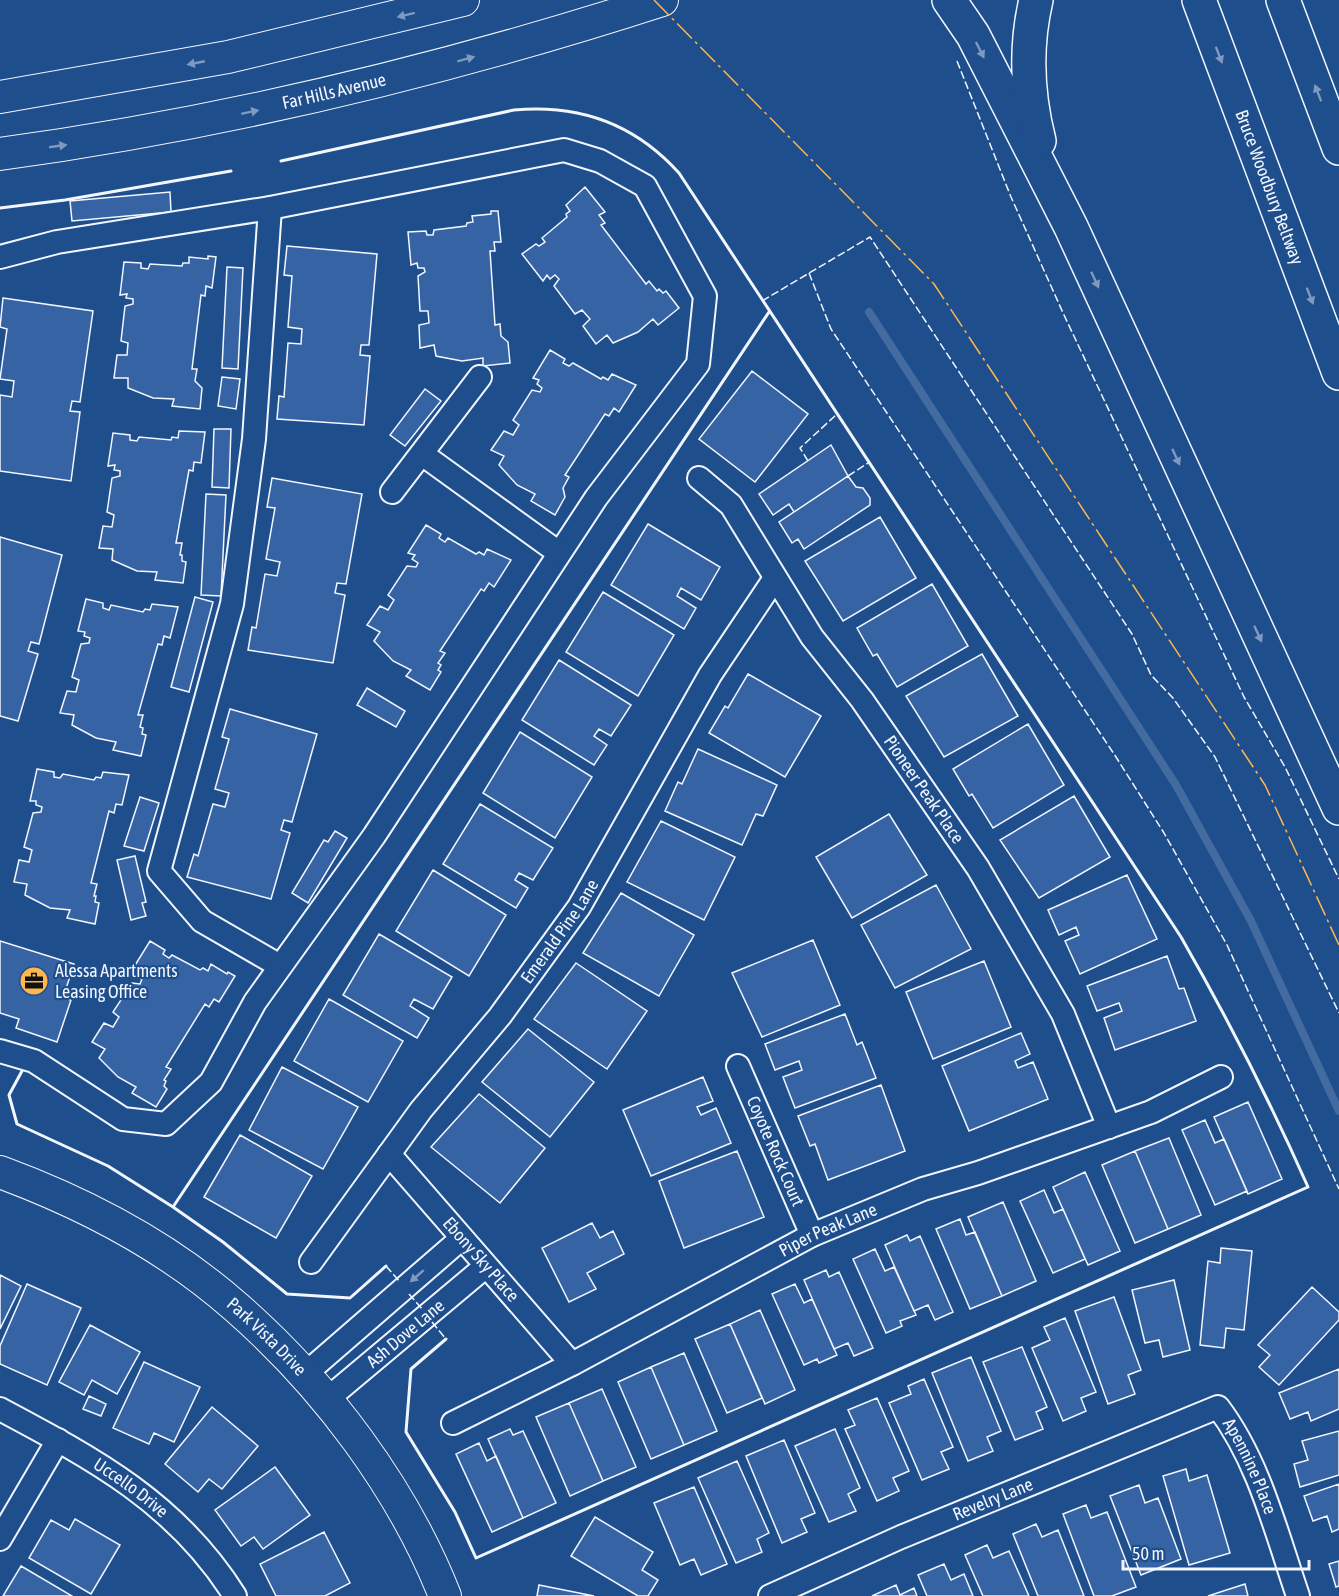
<svg xmlns="http://www.w3.org/2000/svg" width="1339" height="1596" font-family="'Asap Condensed',sans-serif">
<style>
.lines{fill:none;stroke-linecap:round;stroke-linejoin:round}
.stream{stroke:#446ba0;stroke-width:8}
.building{fill:#3563a3;stroke:#f2f6ff;stroke-width:1.5}
.street-casing{stroke:#f2f6ff;stroke-width:26}
.secondary-casing{stroke:#f2f6ff;stroke-width:34}
.highway-casing{stroke:#f2f6ff;stroke-width:36}
.street{stroke:#1f4e8c;stroke-width:22}
.secondary{stroke:#1f4e8c;stroke-width:32}
.highway{stroke:#1f4e8c;stroke-width:33}
.fence{stroke:#f2f6ff;stroke-width:1.5;stroke-dasharray:8 3;stroke-linecap:butt}
.wall{stroke:#f2f6ff;stroke-width:3}
.power{stroke:#ffb74d;stroke-width:1.5;stroke-dasharray:21 4.5 3 4.5;stroke-linecap:butt}
.oneway{fill:#7e9ac0}
.labels{text-anchor:middle;stroke-width:4.5;stroke-linejoin:round;paint-order:stroke}
.street-label{font-size:18px;fill:#f2f6ff;stroke:#1f4e8c}
.poi-label{font-size:18px;fill:#f2f6ff;stroke:#1f4e8c;text-anchor:start}
</style>
<rect width="100%" height="100%" fill="#1f4e8c"/>
<g class="lines">
<path class="stream" d="M869 312 1176 785 1251 921 1339 1111"/>
</g>
<path class="building" d="M585 187 605 212 599 215 605 223 601 225 646 284 649 281 657 291 659 289 663 293 666 291 679 308 658 325 653 319 638 332 613 343 607 335 596 344 583 326 590 319 582 310 575 314 554 286 559 279 555 275 550 279 547 275 543 281 522 254 536 244 539 246 545 242 542 238 567 217 566 214 570 211 566 205Z
M170 192 171 212 72 221 70 201Z
M491 211H498L501 242H494L495 251H490L495 325 500 324 501 336 508 342 510 363 483 366V358L462 361 436 356 434 345 420 348 419 325 429 323 428 311H420L418 276 425 272 424 268H418L417 263 411 265 408 232 426 231 427 235H433L434 230 466 226 467 223 473 222 472 216 491 214Z
M287 246 377 254 369 345H361L360 355 370 356 364 425 277 419 279 396 284 397 288 343 301 344 302 329 288 327 292 276 284 275Z
M208 256 216 257 212 288 206 286 205 296 201 295 192 369H197L195 381 202 388 200 409 172 406 174 399 153 398 128 388V378H114L117 355H127L128 343 121 341 125 306 133 304V299L126 298 127 294 120 295 124 262 141 263V268L148 269 150 264 182 266 183 263H189V257L208 259Z
M227 267 243 268 238 369 222 368Z
M3 298 93 311 80 402 72 401 70 411 80 412 71 481 0 471V395L12 397 14 381 0 379 7 329 0 327Z
M550 350 565 359 563 363 569 366 573 363 601 379 603 377 608 380 612 374 636 385 619 412 614 408 609 416 605 414 565 475 569 477 563 488 565 497 555 515 531 501 535 494 517 485 499 465 504 456 491 450 504 431 513 435 519 425 513 420 532 390 540 392 542 388 537 384 539 380 533 378Z
M752 371 808 414 755 482 699 439Z
M222 377 240 379 236 409 218 406Z
M425 389 441 401 405 446 390 435Z
M214 429H231L229 488 212 487Z
M179 431 205 432 201 463 194 462 193 471 189 470 176 543H182L180 555H182V561L186 562 183 583 155 580 157 572 137 571 112 560 113 549 99 548 103 526 112 527 114 515 107 512 112 478 120 476V471L114 470 115 465 108 466 113 433 130 435V440L137 441 139 437 171 440 172 437 178 438Z
M831 445 848 476 794 512 789 504 773 515 759 494Z
M848 476 856 487 863 488 870 498V505L804 549 798 539 792 543 779 522Z
M272 478 362 494 346 584 337 583 335 593 345 595 333 663 248 650 252 627 256 628 265 574 277 576 280 562 266 559 275 508 267 507Z
M206 494 226 495 221 596 201 595Z
M880 517 916 578 843 621 805 561Z
M648 524 720 567 701 600 681 588 677 596 696 608 684 629 611 585Z
M426 525 441 534 439 538 445 542 448 538 476 554 479 552 484 555 487 549 511 560 494 587 489 583 484 591 481 589 440 651 445 653 438 663 441 665 438 670 441 672 430 690 406 676 411 670 393 661 374 641 380 632 367 625 380 606 388 610 394 600 388 595 407 566 416 567 418 563 412 559 415 555 408 553Z
M0 537 62 555 39 644 31 642 28 651 38 654 18 721 0 716Z
M932 584 968 646 897 687 877 654 873 656 857 628Z
M603 592 674 635 638 696 566 652Z
M195 597 213 602 189 692 171 687Z
M86 599 103 603V608L109 610 111 605 143 612 145 609 150 610 152 604 178 607 170 638 164 636 162 645 158 644 138 715H143L140 727 143 728 142 734 146 735 141 756 113 750 116 742 96 738 72 725 74 715 60 713 67 691 76 692 79 680 72 677 81 644 89 643 90 638 84 636 85 632 78 631Z
M982 654 1018 716 944 757 906 696Z
M559 660 631 705 611 736 599 729 594 736 607 745 594 765 522 720Z
M748 674 821 716 785 777 709 733 725 706 728 708Z
M367 688 405 711 396 727 357 705Z
M230 709 317 734 292 822 284 820 281 830 290 833 271 899 187 877 194 854 198 856 213 804 225 807 229 793 215 789 229 739 222 737Z
M1028 724 1064 785 993 828 972 794 969 796 953 769Z
M520 732 592 777 555 838 483 793Z
M698 749 777 785 763 816 756 814 742 845 665 811 678 782 682 784Z
M37 769 54 772V777L60 778 63 774 94 780 96 777 101 778 103 772 129 775 122 805 116 804 114 813 109 811 91 883 97 884 94 896H96L95 902 99 903 95 924 67 918 70 910 50 908 25 895 27 884 14 882 19 860 29 862 32 850 24 847 33 813 41 812 42 807 36 805V801H30Z
M1074 796 1110 857 1039 898 1000 840Z
M140 797 159 803 144 851 124 846Z
M480 804 553 848 533 880 519 873 515 880 528 888 516 908 443 864Z
M889 814 927 875 852 918 816 857Z
M661 821 735 857 704 920 627 882Z
M335 831 347 838 308 903 292 893 324 840 328 842Z
M135 856 146 902 142 903 146 916 131 920 117 860Z
M433 870 506 915 469 976 396 931Z
M1127 875 1157 939 1080 974 1065 941 1079 935 1076 927 1059 935 1048 910Z
M936 885 971 949 895 988 861 925Z
M621 893 694 935 659 996 583 953Z
M379 934 452 977 433 1009 414 999 410 1006 429 1018 417 1038 343 995Z
M813 940 840 1005 762 1037 732 973Z
M0 941 74 964 63 998 71 1000 57 1042 16 1028 19 1019 0 1013Z
M150 941 165 950 163 954 169 958 172 955 200 970 203 968 208 971 211 964 227 974 228 972 235 976 219 1002 214 999 209 1007 205 1004 166 1067 171 1069 164 1080 166 1081 164 1086 167 1089 156 1107 132 1093 136 1087 118 1077 99 1058 105 1049 92 1042 104 1023 113 1027 119 1017 113 1012 132 983 140 984 142 979 136 976 139 972 132 970Z
M1167 956 1179 989 1184 988 1196 1021 1115 1050 1104 1018 1122 1011 1119 1003 1097 1011 1087 986Z
M984 961 1011 1027 933 1059 906 992Z
M576 963 647 1011 607 1069 534 1019Z
M329 999 403 1041 368 1102 294 1061Z
M845 1014 857 1045 862 1042 876 1078 795 1108 783 1077 802 1070 799 1061 775 1070 765 1044Z
M528 1029 594 1082 550 1137 482 1082Z
M1021 1033 1030 1054 1015 1061 1018 1068 1033 1062 1048 1099 969 1131 942 1066Z
M282 1067 358 1107 323 1169 249 1130Z
M703 1077 713 1101 697 1107 701 1115 716 1108 731 1143 651 1176 623 1110Z
M881 1085 905 1151 828 1180 815 1144 810 1146 798 1116Z
M479 1094 545 1148 500 1203 431 1147Z
M1248 1102 1282 1179 1248 1194 1214 1117Z
M1205 1120 1215 1143 1224 1139 1247 1191 1215 1205 1182 1130Z
M240 1135 312 1176 276 1238 204 1197Z
M1169 1138 1201 1215 1168 1229 1135 1151Z
M737 1151 764 1217 684 1248 659 1181Z
M1135 1151 1168 1229 1135 1243 1102 1165Z
M1085 1172 1120 1251 1088 1265 1053 1187Z
M1044 1190 1054 1213 1063 1209 1085 1259 1053 1273 1020 1201Z
M1003 1202 1036 1281 1002 1296 968 1217Z
M960 1219 966 1235 975 1232 1002 1296 970 1309 936 1229Z
M592 1223 600 1238 613 1231 624 1254 587 1273 596 1289 569 1302 542 1248Z
M907 1235 910 1241 920 1236 953 1312 935 1320 928 1305 914 1311 885 1245Z
M1221 1248 1252 1251 1244 1330 1226 1328 1224 1348 1200 1345 1208 1261 1220 1263Z
M875 1249 885 1271 894 1267 916 1315 900 1321 902 1326 886 1333 853 1259Z
M826 1270 829 1277 839 1272 873 1348 854 1356 848 1343 834 1349 804 1280Z
M0 1275 21 1286 0 1329Z
M1174 1280 1190 1350 1163 1357 1159 1340 1145 1343 1132 1290Z
M27 1284 81 1308 47 1385 0 1364V1346Z
M795 1284 804 1303 812 1299 837 1355 819 1363 817 1359 804 1365 772 1294Z
M1312 1287 1339 1312V1320L1279 1385 1259 1367 1270 1355 1258 1345Z
M1114 1297 1141 1370 1128 1375 1135 1394 1108 1404 1075 1311Z
M760 1310 795 1390 765 1404 730 1324Z
M1065 1318 1096 1392 1081 1398 1086 1411 1063 1421 1032 1348 1050 1340 1044 1327Z
M730 1324 762 1398 727 1413 695 1339Z
M90 1325 140 1352 117 1394 92 1380 84 1395 59 1382Z
M1022 1347 1047 1407 1036 1412 1043 1429 1015 1440 983 1362Z
M684 1353 717 1431 684 1445 651 1367Z
M971 1357 1001 1431 987 1437 993 1451 968 1461 932 1373Z
M144 1362 200 1387 174 1442 154 1433 149 1444 113 1428Z
M651 1367 684 1445 651 1459 618 1382Z
M1339 1369V1409L1311 1421 1308 1412 1290 1419 1279 1393Z
M924 1379 953 1447 941 1452 949 1469 922 1480 889 1403 911 1394 908 1386Z
M602 1389 636 1467 603 1481 569 1403Z
M89 1396 106 1404 101 1416 83 1409Z
M877 1398 909 1471 893 1478 899 1491 877 1501 845 1429 855 1425 848 1410Z
M569 1403 603 1481 570 1496 536 1417Z
M212 1407 258 1446 222 1489 209 1479 198 1492 165 1464Z
M510 1429 513 1435 523 1431 556 1503 523 1518 488 1439Z
M835 1429 860 1488 848 1494 856 1511 829 1522 795 1446Z
M1339 1431V1475L1300 1487 1294 1464 1308 1460 1302 1441Z
M784 1440 815 1513 801 1519 807 1532 782 1543 746 1456Z
M479 1443 487 1461 496 1456 523 1518 492 1532 456 1454Z
M737 1461 769 1533 757 1539 762 1552 736 1563 698 1478Z
M275 1467 310 1515 263 1549 254 1537 241 1546 215 1510Z
M1186 1469 1189 1481 1207 1475 1230 1553 1189 1565 1163 1476Z
M1339 1484V1529L1332 1532 1327 1516 1313 1521 1304 1496Z
M1139 1485 1145 1503 1158 1498 1181 1559 1141 1575 1110 1496Z
M694 1487 727 1564 701 1575 694 1559 680 1565 654 1503Z
M1086 1505 1091 1518 1107 1512 1136 1587 1112 1596H1094L1063 1514Z
M595 1517 653 1552 642 1570 658 1580 648 1596H638L571 1556Z
M75 1519 120 1545 91 1594 29 1558 51 1520 69 1530Z
M1036 1524 1042 1537 1058 1530 1084 1596H1038L1013 1534Z
M324 1532 350 1583 325 1596H276L260 1564Z
M987 1545 993 1558 1009 1551 1029 1596H983L965 1555Z
M1339 1561V1586L1336 1587 1329 1564Z
M944 1564 951 1580 964 1574 973 1596H927L918 1575Z
M21 1566 72 1596H3Z
M1245 1584 1248 1596H1208Z
M539 1585 594 1596H537Z
M896 1585 900 1595 914 1588 917 1596H872Z"/>
<g class="lines">
<g class="street-casing">
<g id="street">
<path d="M270 208 254 439 232 604 159 871 202 921 280 966"/>
<path d="M0 257 57 242 270 208 564 150 600 161 645 186 705 296 698 364 596 498 374 836 255 1002 211 1082 166 1124 123 1119 34 1061 0 1051"/>
<path d="M422 454 559 553"/>
<path id="s1" d="M699 478 731 505 812 637 862 700 978 868 1063 1014 1109 1127"/>
<path d="M392 492 480 377"/>
<path id="s2" d="M738 1066 812 1235"/>
<path id="s3" d="M389 1154 572 1364"/>
<path id="s4" d="M311 1262 421 1110 500 1016 579 907 710 675 775 578"/>
<path d="M304 1375 462 1238"/>
<path id="s5" d="M325 1401 486 1266"/>
<path id="s6" d="M0 1409C94 1459 177 1503 235 1596"/>
<path id="s7" d="M453 1423 572 1364 812 1235 923 1189 978 1173 1151 1112 1221 1077"/>
<path d="M0 1539 58 1440"/>
<path id="s8" d="M770 1596 901 1537 1218 1407C1259 1461 1276 1532 1298 1596"/>
</g>
</g>
<g class="secondary-casing">
<g id="secondary">
<path d="M0 97 228 57 463 0"/>
<path id="s9" d="M0 154C226 123 445 70 662 0"/>
<path id="s10" d="M0 1172C84 1203 168 1247 236 1307 324 1384 402 1487 445 1596"/>
</g>
</g>
<g class="highway-casing">
<g id="highway">
<path d="M949 0 973 35 1071 227 1339 808"/>
<path d="M1036 0C1025 47 1027 94 1039 141"/>
<path id="s11" d="M1199 0 1339 373"/>
<path d="M1283 0 1339 148"/>
</g>
</g>
<use href="#street" class="street"/>
<use href="#secondary" class="secondary"/>
<use href="#highway" class="highway"/>
<path class="fence" d="M957 61 1011 197 1064 315 1244 697 1285 767 1339 879
M809 273 831 329 1116 757 1164 833 1227 945 1339 1189
M762 301 870 237 1132 634 1151 675 1173 698 1215 757 1339 1013
M808 461 800 448 836 415
M848 476 868 463
M386 1266 400 1282
M409 1294 423 1310
M432 1322 446 1339"/>
<path class="wall" d="M281 161 514 110C579 104 635 124 679 173L1181 937C1228 1019 1270 1101 1308 1187L476 1558 455 1512 406 1432 411 1369 446 1339
M0 208 65 200 231 171
M22 1071 9 1095 17 1124 108 1166 173 1207
M386 1266 350 1298 287 1294 223 1242 173 1207 769 312"/>
<path class="power" d="M654 0 934 284 1265 785 1339 945"/>
</g>
<defs><path id="oneway-solid" d="M-6-.8H1V-3.2L6.5 0L1 3.2V.8H-6Z" transform="scale(1.5)"/></defs>
<g class="oneway">
<use href="#oneway-solid" transform="translate(406 15) rotate(166)"/>
<use href="#oneway-solid" transform="translate(980 50) rotate(63)"/>
<use href="#oneway-solid" transform="translate(1219 55) rotate(69)"/>
<use href="#oneway-solid" transform="translate(466 59) rotate(-15)"/>
<use href="#oneway-solid" transform="translate(196 63) rotate(169)"/>
<use href="#oneway-solid" transform="translate(1318 93) rotate(-111)"/>
<use href="#oneway-solid" transform="translate(250 112) rotate(-12)"/>
<use href="#oneway-solid" transform="translate(58 146) rotate(-8)"/>
<use href="#oneway-solid" transform="translate(1095 280) rotate(65)"/>
<use href="#oneway-solid" transform="translate(1310 296) rotate(69)"/>
<use href="#oneway-solid" transform="translate(1176 457) rotate(65)"/>
<use href="#oneway-solid" transform="translate(1258 634) rotate(65)"/>
<use href="#oneway-solid" transform="translate(417 1276) rotate(139)"/>
</g>
<defs>
<g id="office-disc" transform="scale(1.5)"><circle r="9.5" fill="#ffb74d" stroke="#1f4e8c"/><path d="M-6-3h4V-5.5h4V-3h4V5H-6ZM-1-4.5V-3h2v-1.5ZM-6 0V1H6V0Z" fill="#111"/></g>
</defs>
<g fill-rule="evenodd">
<use href="#office-disc" x="34" y="981"/>
</g>
<g class="labels">
<g class="street-label">
<text dy="6" stroke="none"><textPath href="#s9" startOffset="340">Far Hills Avenue</textPath></text>
<text dy="6" stroke="none"><textPath href="#s11" startOffset="200">Bruce Woodbury Beltway</textPath></text>
<text dy="6" stroke="none"><textPath href="#s1" startOffset="386">Pioneer Peak Place</textPath></text>
<text dy="6" stroke="none"><textPath href="#s4" startOffset="414">Emerald Pine Lane</textPath></text>
<text dy="6" stroke="none"><textPath href="#s2" startOffset="93">Coyote Rock Court</textPath></text>
<text dy="6" stroke="none"><textPath href="#s7" startOffset="422">Piper Peak Lane</textPath></text>
<text dy="6" stroke="none"><textPath href="#s3" startOffset="140">Ebony Sky Place</textPath></text>
<text dy="6" stroke="none"><textPath href="#s5" startOffset="105">Ash Dove Lane</textPath></text>
<text dy="6" stroke="none"><textPath href="#s10" startOffset="316">Park Vista Drive</textPath></text>
<text dy="6" stroke="none"><textPath href="#s8" startOffset="554">Apennine Place</textPath></text>
<text dy="6" stroke="none"><textPath href="#s6" startOffset="153">Uccello Drive</textPath></text>
<text dy="6" stroke="none"><textPath href="#s8" startOffset="243">Revelry Lane</textPath></text>
</g>
<g class="poi-label">
<text x="55" y="977">Alessa Apartments<tspan x="55" dy="21">Leasing Office</tspan></text>
</g>
</g>
<path d="M1123 1560v9h186v-9" fill="none" stroke="#f2f6ff" stroke-width="3"/>
<text x="1132" y="1560" font-size="18" fill="#f2f6ff" stroke="#1f4e8c" stroke-width="4.5" paint-order="stroke">50 m</text>
</svg>
